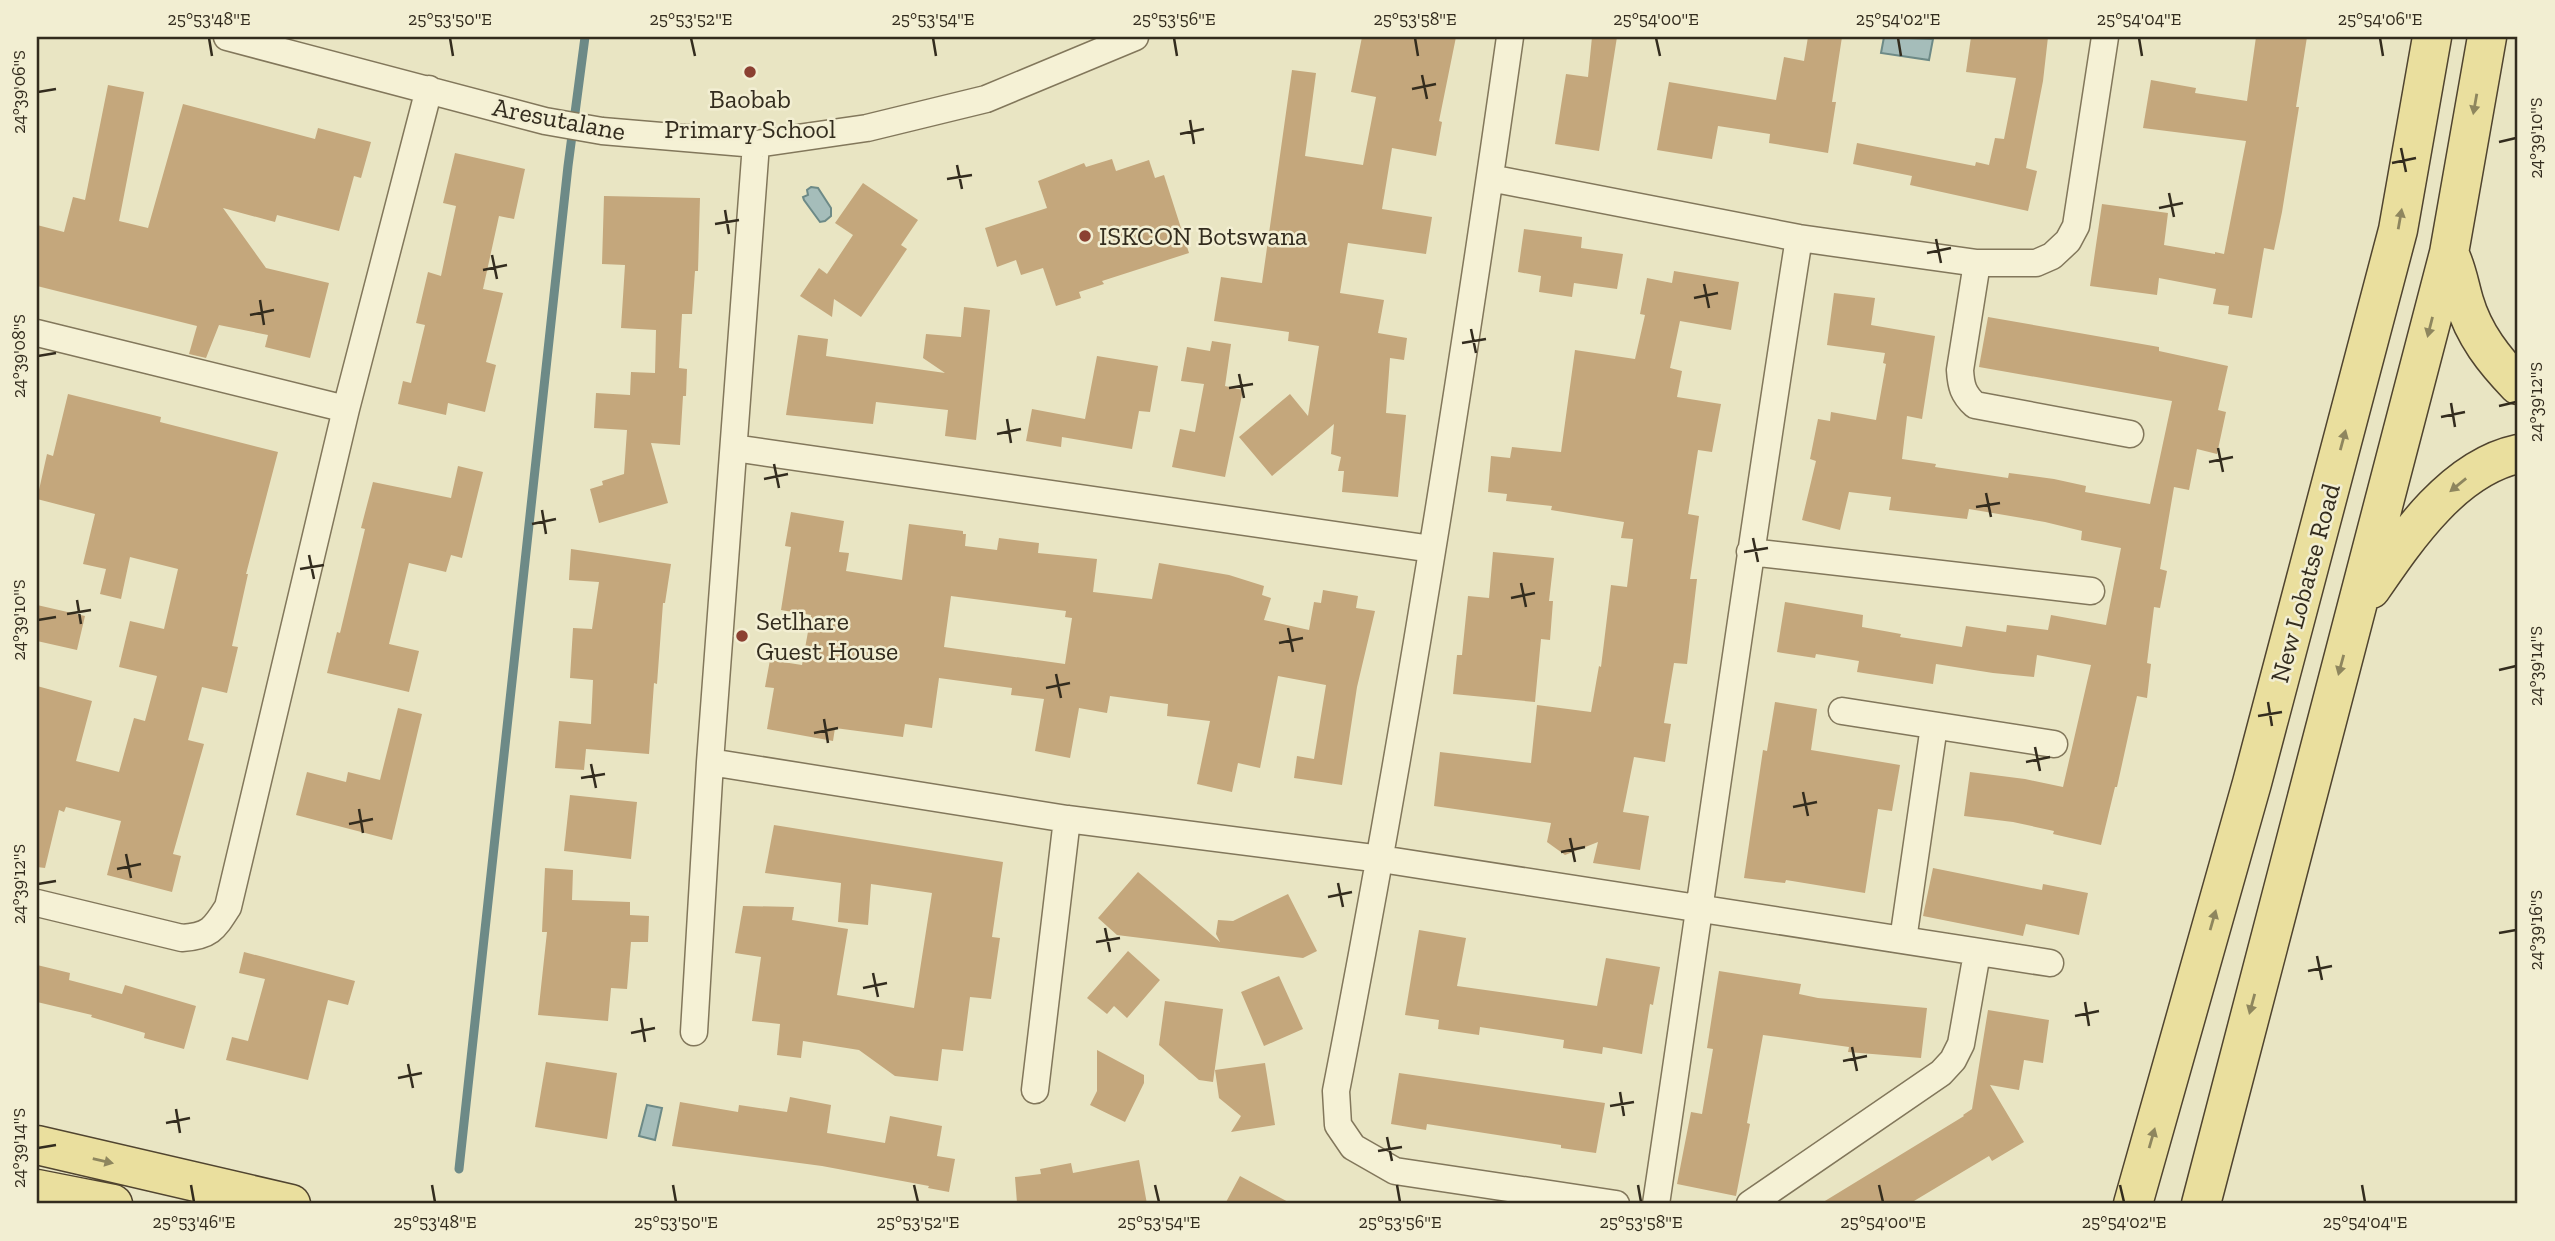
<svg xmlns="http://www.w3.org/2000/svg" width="2555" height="1241" font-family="'Zilla Slab',serif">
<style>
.water{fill:#a5bdba;stroke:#6d8a87;stroke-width:2}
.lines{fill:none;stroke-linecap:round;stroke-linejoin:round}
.stream{stroke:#6d8a87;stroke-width:9}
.building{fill:#c4a77c;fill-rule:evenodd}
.street-casing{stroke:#82775b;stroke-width:29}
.primary-casing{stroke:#50442f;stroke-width:41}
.street{stroke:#f5f1d5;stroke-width:26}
.primary{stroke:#eadf9e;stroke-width:38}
.oneway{fill:#8e865e}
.ticks{fill:none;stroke:#332c1e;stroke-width:2.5}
.poi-dot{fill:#8b4031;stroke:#f2eed2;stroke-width:2.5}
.labels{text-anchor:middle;stroke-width:5;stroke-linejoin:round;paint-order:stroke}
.poi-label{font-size:26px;fill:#332c1e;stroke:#f2eed2;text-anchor:start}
.street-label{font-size:26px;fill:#332c1e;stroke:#f2eed2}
.neatline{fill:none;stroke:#332c1e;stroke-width:2.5}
.ticks-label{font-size:18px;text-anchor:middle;fill:#332c1e}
</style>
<rect width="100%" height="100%" fill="#e9e5c3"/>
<path class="water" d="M1884 37 1933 39 1929 60 1881 53Z
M811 187 818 188 831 208V216L825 221 820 222 804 200 803 197 808 195 807 190Z
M647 1105 662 1108 655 1140 639 1136Z"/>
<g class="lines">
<path class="stream" d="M459 1169 568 166 585 37"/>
</g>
<path class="building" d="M1362 37H1456L1439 121 1442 122 1436 156 1392 148 1382 209 1432 217 1426 254 1348 243 1340 293 1384 300 1378 333 1407 338 1404 360 1390 358 1386 413 1406 415 1398 497 1342 492 1344 471H1338L1341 457 1331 454 1334 424 1272 476 1239 437 1290 394 1308 416 1319 346 1288 341 1289 332 1214 321 1221 277 1262 283 1292 70 1316 73 1305 156 1363 165 1376 97 1351 92Z
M1592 37H1617L1599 151 1555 144 1566 74 1588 77Z
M1808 37H1842L1832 102H1836L1828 153 1769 143 1770 134 1718 126 1712 159 1657 150 1669 82 1776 100 1784 57 1804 61Z
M1971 37H2048L2043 81 2026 168 2037 171 2028 211 1910 185 1912 176 1853 164 1857 143 1975 166 1976 162 1989 165 1995 138 2004 139 2016 78 1966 72Z
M2256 37H2307L2296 107H2299L2282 212 2274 250 2264 248 2252 318 2228 314 2229 306 2213 304 2216 289 2159 278 2157 295 2090 286 2102 204 2168 213 2164 245 2215 254V252L2224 254 2246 141 2143 128 2151 80 2196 88 2195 93 2247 101Z
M108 85 144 92 119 221 148 228 183 104 315 139 318 128 371 142 361 178 354 176 339 231 277 215 275 222 223 208 266 268 329 283 310 358 265 347 268 335 219 325 206 358 189 354 197 326 37 286V225L64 232 73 197 85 200Z
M455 153 525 169 514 219 499 216 483 289 503 293 486 362 496 365 485 412 448 403 446 415 398 404 403 381 411 383 425 325 416 323 428 272 441 276 456 206 443 203Z
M1112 159 1116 171 1149 160 1155 178 1164 175 1189 253 1102 281 1104 284 1079 292 1081 298 1056 306 1043 268 1021 275 1016 260 997 267 985 228 1047 208 1038 181 1084 163 1086 167Z
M863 183 918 220 901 245 907 249 861 317 834 299 832 317 800 296 819 268 827 274 853 235 835 223Z
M604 196 700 198 698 271H695L692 314H682L679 368 687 369 686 396H683L680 445 651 443 668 503 599 523 590 489 603 485 602 481 624 474 627 430 594 428 596 393 630 395 631 372 655 373 656 330 621 328 625 265 602 264Z
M1524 229 1582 237 1581 248 1623 254 1617 289 1574 283 1572 297 1539 292 1541 276 1518 272Z
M1674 271 1739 282 1731 330 1680 321 1670 368 1682 371 1677 397 1721 404 1712 452 1698 450 1688 514 1699 516 1690 579H1697L1687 664 1674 663 1664 723 1671 724 1665 762 1634 757 1623 812 1649 816 1640 870 1593 863 1598 842 1565 855 1547 842 1551 823 1434 806 1440 752 1531 763 1537 705 1591 712 1599 666 1601 667 1611 585 1627 587 1633 539 1621 538 1624 522 1551 510 1552 506 1506 501 1507 494 1488 492 1491 456 1510 458 1512 447 1561 452 1575 350 1635 359 1645 315 1640 314 1647 278 1672 283Z
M1834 293 1875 298 1871 325 1935 336 1922 419 1907 416 1902 459 1936 464 1935 467 2008 478 2009 473 2054 479 2086 486 2085 492 2150 504 2172 401 1979 367 1988 317 2159 347V351L2228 366 2218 410 2226 412 2217 454 2197 449 2189 490 2174 487 2160 569 2167 571 2160 608 2154 607 2147 663 2151 664 2147 698 2137 696 2117 787H2115L2101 845 2053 834 2054 831 2013 822 1964 816 1970 772 2025 779 2063 787 2091 665 2037 655 2034 677 1993 673 1936 664 1933 684 1857 672 1859 661 1816 654 1815 658 1777 652 1785 602 1863 615 1862 627 1901 634 1900 637 1962 647 1966 626 2006 632 2007 625 2048 630 2051 615 2106 625 2121 548 2081 540 2082 531 2045 522 1969 509 1967 519 1889 510 1891 497 1849 492 1840 530 1802 520 1816 461 1810 459 1818 419 1830 421 1831 412 1876 420 1886 364 1883 363 1885 353 1827 345Z
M964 307 990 310 976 440 945 436 948 410 876 402 873 424 786 415 798 335 828 339 826 356 945 373 923 358 926 334 961 337Z
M1212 341 1231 344 1225 386 1243 390 1225 477 1172 467 1180 429 1195 432 1204 384 1181 381 1187 347 1210 351Z
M1097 356 1158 366 1150 412 1139 411 1132 449 1062 437 1061 447 1026 441 1032 409 1085 419Z
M68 394 161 417 160 422 278 452 246 574H248L232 646 238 647 227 693 202 687 188 740 204 744 173 854 181 856 172 892 107 875 121 821 66 807 64 812 59 810 45 868 37 867V686L92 701 76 761 119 772 134 718 145 721 157 676 119 667 130 621 164 629 178 569 130 557 121 599 100 594 106 569 83 564 95 514 37 499 47 454 53 456Z
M458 466 483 472 462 558 451 555 446 572 409 563 389 644 419 651 409 692 327 673 337 632 340 633 365 529 361 528 373 482 451 498Z
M791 512 844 521 839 552 849 553 846 571 902 580 909 524 963 531V534H966L965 546 997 550 999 538 1039 543 1038 553 1097 559 1093 592 1152 599 1159 563 1229 575 1264 586 1262 595 1271 598 1264 620 1309 630 1314 602 1321 603 1323 590 1358 596 1356 608 1375 611 1357 687 1342 785 1294 778 1297 756 1314 759 1326 685 1278 676 1260 768 1238 763 1232 792 1197 784 1210 721 1167 716 1168 704 1110 696 1107 713 1079 708 1070 758 1035 751 1044 699 1011 695 1012 688 939 678 932 728 905 724 903 737 835 728 833 741 767 729 774 688 765 687 770 660 802 665 811 615 781 610 791 547 785 546ZM951 596 1066 611 1065 617 1072 618 1065 664 944 647Z
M571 549 671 564 665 603H663L657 684 654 683 649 754 586 749 584 770 555 768 559 721 591 724 593 680 570 678 573 628 592 629 599 582 569 580Z
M1493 552 1554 558 1549 601H1553L1550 640 1541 639 1535 702 1453 694 1457 655H1462L1468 596 1489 598Z
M37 605 85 616 77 650 37 641Z
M1775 702 1817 709 1811 750 1900 765 1892 811 1878 809 1865 893 1786 880 1785 883 1744 878 1763 750 1767 751Z
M398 708 422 714 392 840 296 815 307 772 346 782 348 772 380 780Z
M570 795 637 802 631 859 564 851Z
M774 825 1003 862 992 937 1000 938 991 999 970 997 963 1051 942 1049 938 1081 895 1076 859 1050 803 1041 801 1058 777 1055 780 1024 752 1021 761 957 735 953 743 906 794 907 792 920 848 929 837 995 914 1008 932 893 871 884 868 925 838 922 841 883 765 873Z
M545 868 573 870 572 900 630 902V915L649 916 648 942H631L627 989 611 988 608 1021 538 1015 547 932H542Z
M1933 868 2042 890 2043 884 2088 893 2079 935 2026 924 2023 936 1923 916Z
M1138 872 1220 942 1216 934 1218 920 1233 921 1288 894 1317 951 1303 958 1117 935 1098 918Z
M1419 930 1466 938 1457 986 1597 1006 1606 958 1660 967 1653 1005 1650 1004 1642 1054 1603 1047 1602 1054 1563 1048 1564 1040 1480 1027 1479 1035 1438 1029 1439 1020 1405 1015Z
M1128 951 1160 980 1127 1018 1114 1006 1107 1014 1087 998Z
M244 952 355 981 348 1005 328 1000 308 1080 226 1060 232 1037 248 1041 265 979 239 973Z
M37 965 70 973 69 980 122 994 125 985 196 1006 184 1049 144 1038 145 1033 91 1017 92 1015 37 1002Z
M1719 971 1801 984 1799 994 1818 998 1927 1008 1921 1058 1848 1052 1849 1047 1763 1035 1747 1123 1750 1124 1736 1196 1677 1184 1691 1112 1702 1114 1713 1049 1707 1048Z
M1279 976 1303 1029 1264 1046 1241 992Z
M1165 1001 1223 1009 1213 1082 1199 1080 1159 1045Z
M1988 1010 2049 1020 2043 1063 2024 1060 2019 1090 1990 1085 2024 1142 1992 1161 1989 1156 1909 1204H1820L1964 1116 1963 1115 1972 1109Z
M1097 1050 1144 1075V1083L1125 1122 1090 1105 1097 1091Z
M546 1062 617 1073 607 1139 535 1127Z
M1265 1063 1275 1125 1231 1132 1241 1116 1219 1098 1215 1070Z
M1399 1073 1605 1103 1596 1153 1561 1148V1145L1427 1124 1426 1130 1391 1124Z
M790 1097 831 1105 827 1133 885 1143 890 1116 942 1126 937 1156 955 1159 949 1192 928 1188 929 1186 822 1166 672 1146 680 1102 738 1112 739 1105 787 1112Z
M1139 1160 1147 1204H1053L1052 1201 1017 1203 1015 1177 1041 1174 1040 1169 1071 1163 1073 1173Z
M1240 1176 1292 1204H1225Z"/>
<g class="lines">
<g class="street-casing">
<path id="street" d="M227 37 545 121 602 131 756 144 867 128 986 99 1135 37
M1510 37C1460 390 1404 742 1336 1091L1338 1125 1353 1147 1395 1171 1616 1204
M1490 178 1799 238 1977 263H2036L2052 256 2068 241 2076 226 2105 37
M1977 263 1960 370C1961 386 1963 394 1975 405L2130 434
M37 333 346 409
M734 448 1432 549
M1750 552 2091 591
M1842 711 2054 744
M710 762 1067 819 1381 859 2050 963
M37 903 182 938C210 936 214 929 228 907L346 409 429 89
M1903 940 1934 726
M694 1032 710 762 756 144
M1035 1090 1067 819
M1656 1204C1704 882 1748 560 1799 238
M1750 1204 1941 1073 1953 1060 1961 1044 1977 953"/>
</g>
<g class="primary-casing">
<path id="primary" d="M2449 253C2457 269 2459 284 2464 301 2474 335 2494 360 2518 385
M2371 589C2406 538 2453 468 2518 454
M37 1145 291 1204
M37 1189 113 1204
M2133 1204 2252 783 2398 230 2432 37
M2201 1204 2449 253 2487 37"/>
</g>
<use href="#street" class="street"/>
<use href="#primary" class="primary"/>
</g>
<defs><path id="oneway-solid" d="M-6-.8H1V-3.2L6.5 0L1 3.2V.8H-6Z" transform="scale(1.75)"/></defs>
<g class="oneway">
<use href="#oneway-solid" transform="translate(2475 104) rotate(100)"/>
<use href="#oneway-solid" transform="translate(2400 219) rotate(-80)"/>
<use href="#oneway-solid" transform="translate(2430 327) rotate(104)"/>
<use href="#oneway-solid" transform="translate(2343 440) rotate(-75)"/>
<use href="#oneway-solid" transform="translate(2458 485) rotate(141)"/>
<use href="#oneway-solid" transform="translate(2341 665) rotate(105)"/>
<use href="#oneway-solid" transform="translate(2213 920) rotate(-74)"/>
<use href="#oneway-solid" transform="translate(2252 1004) rotate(105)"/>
<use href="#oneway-solid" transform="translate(2152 1138) rotate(-74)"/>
<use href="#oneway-solid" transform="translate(103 1161) rotate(13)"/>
</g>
<path class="ticks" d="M209 38 212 56M450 38 453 56M691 38 695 56M933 38 936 56M1174 38 1177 56M1415 38 1418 56M1656 38 1660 56M1898 38 1901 56M2139 38 2142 56M2380 38 2383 56M1422 75 1427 99M1412 89 1436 84M38 92 56 89M1190 120 1194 144M1180 134 1204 129M2499 142 2516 138M2401 148 2406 172M2392 163 2416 158M957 165 962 189M947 179 972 175M2169 193 2174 217M2159 208 2183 203M725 210 729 234M715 224 739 220M1936 239 1941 263M1927 253 1951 248M492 255 497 279M483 270 507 265M1704 284 1709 308M1694 298 1718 293M260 300 264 325M250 315 274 310M1471 329 1476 353M1462 343 1486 339M38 356 56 353M1239 374 1244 398M1229 388 1253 384M2451 403 2455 427M2499 406 2516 402M2441 417 2465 412M1007 419 1011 443M997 434 1021 429M2218 448 2223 472M2209 462 2233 457M774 464 779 488M764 479 788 474M1986 493 1991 517M1976 507 2000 503M542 510 546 534M532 524 556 519M1753 538 1758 562M1744 552 1768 548M309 555 314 579M300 569 324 565M1521 583 1526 607M1511 598 1535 593M77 600 81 624M67 614 91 610M38 620 56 617M1288 628 1293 652M1279 643 1303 638M2499 670 2516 666M1056 674 1061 698M1046 688 1070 683M2268 702 2272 726M2258 716 2282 712M824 719 828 743M814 733 838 728M2035 747 2040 771M2026 762 2050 757M591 764 596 788M581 778 605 774M1803 792 1808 816M1793 807 1817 802M359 809 363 833M349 824 373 819M1570 838 1575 862M1561 852 1585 847M126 854 131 878M117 869 141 864M1338 883 1343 907M38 884 56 881M1328 897 1352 892M1105 928 1110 952M2499 933 2516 930M1096 942 1120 938M2317 956 2322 980M2308 971 2332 966M873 973 878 997M863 988 887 983M2085 1002 2089 1026M2075 1016 2099 1011M641 1018 645 1042M631 1033 655 1028M1852 1047 1857 1071M1843 1061 1867 1056M408 1064 413 1088M398 1078 422 1073M1620 1092 1624 1116M1610 1106 1634 1102M176 1109 180 1133M166 1123 190 1118M1387 1137 1392 1161M38 1148 56 1145M1378 1151 1402 1147M191 1185 194 1202M432 1185 435 1202M673 1185 676 1202M914 1185 918 1202M1155 1185 1159 1202M1397 1185 1400 1202M1638 1185 1641 1202M1879 1185 1883 1202M2120 1185 2124 1202M2362 1185 2365 1202"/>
<g class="poi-dot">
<circle cx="750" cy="72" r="7"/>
<circle cx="1085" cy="236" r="7"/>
<circle cx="742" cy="636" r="7"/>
</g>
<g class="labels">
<g class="poi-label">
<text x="750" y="108" text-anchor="middle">Baobab<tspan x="750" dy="30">Primary School</tspan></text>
<text x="1099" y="245">ISKCON Botswana</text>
<text x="756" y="630">Setlhare<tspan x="756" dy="30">Guest House</tspan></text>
</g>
<g class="street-label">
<text transform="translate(559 119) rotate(11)" y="9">Aresutalane</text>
<text transform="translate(2305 583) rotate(-75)" y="9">New Lobatse Road</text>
</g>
</g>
<rect width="2555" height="1241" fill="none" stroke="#f2eed2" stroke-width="77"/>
<rect x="38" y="38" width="2478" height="1164" class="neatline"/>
<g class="ticks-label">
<text x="209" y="25">25°53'48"E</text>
<text x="450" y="25">25°53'50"E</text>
<text x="691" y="25">25°53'52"E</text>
<text x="933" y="25">25°53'54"E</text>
<text x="1174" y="25">25°53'56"E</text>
<text x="1415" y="25">25°53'58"E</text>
<text x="1656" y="25">25°54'00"E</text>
<text x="1898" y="25">25°54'02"E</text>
<text x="2139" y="25">25°54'04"E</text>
<text x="2380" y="25">25°54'06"E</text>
<text transform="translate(19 92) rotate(-90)" y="6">24°39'06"S</text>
<text transform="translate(2536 138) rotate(-90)" y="6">24°39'10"S</text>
<text transform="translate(19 356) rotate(-90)" y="6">24°39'08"S</text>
<text transform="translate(2536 402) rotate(-90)" y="6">24°39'12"S</text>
<text transform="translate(19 620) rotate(-90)" y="6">24°39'10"S</text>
<text transform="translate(2536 666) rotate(-90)" y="6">24°39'14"S</text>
<text transform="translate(19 884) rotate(-90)" y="6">24°39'12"S</text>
<text transform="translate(2536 930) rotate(-90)" y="6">24°39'16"S</text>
<text transform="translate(19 1148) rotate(-90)" y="6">24°39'14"S</text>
<text x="194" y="1228">25°53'46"E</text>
<text x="435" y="1228">25°53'48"E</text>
<text x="676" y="1228">25°53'50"E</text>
<text x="918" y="1228">25°53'52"E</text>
<text x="1159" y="1228">25°53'54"E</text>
<text x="1400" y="1228">25°53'56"E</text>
<text x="1641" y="1228">25°53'58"E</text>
<text x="1883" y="1228">25°54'00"E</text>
<text x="2124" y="1228">25°54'02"E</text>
<text x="2365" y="1228">25°54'04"E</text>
</g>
</svg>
